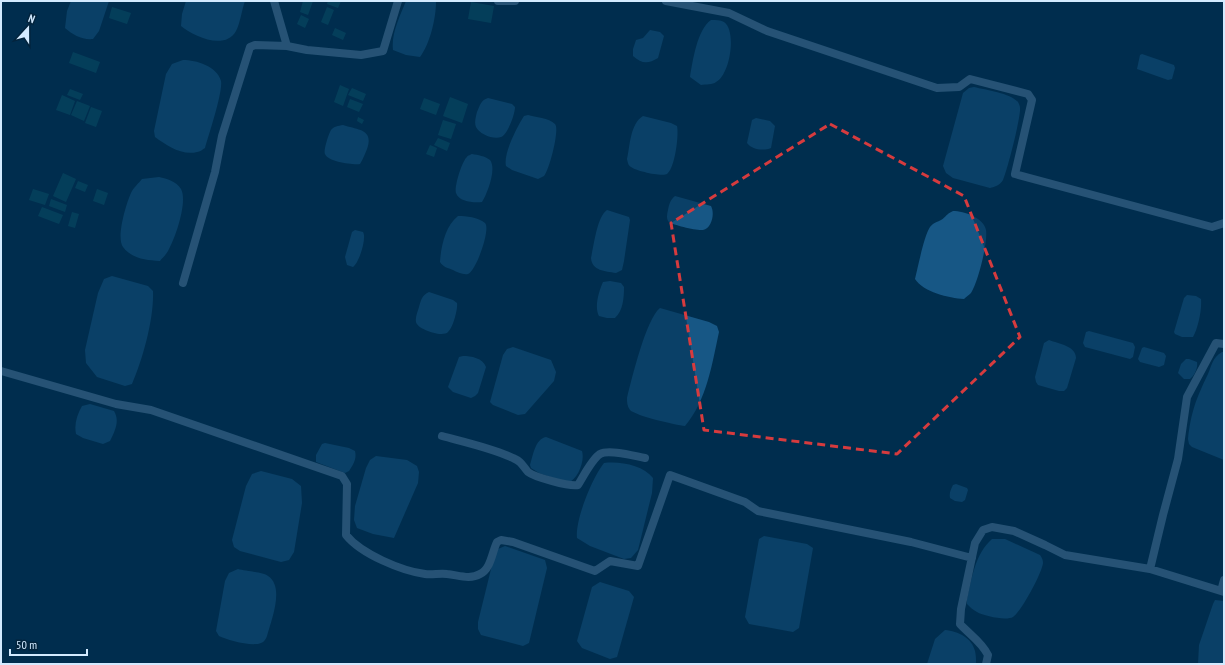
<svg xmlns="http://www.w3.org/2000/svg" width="1225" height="665" font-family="'PT Sans Narrow',sans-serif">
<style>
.water{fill:#175785}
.building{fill:#0b5369}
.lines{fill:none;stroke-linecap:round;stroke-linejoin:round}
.street{stroke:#547fa4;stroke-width:8}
.marked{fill:none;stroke:#d63b3e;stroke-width:3;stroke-dasharray:8 5;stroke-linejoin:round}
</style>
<rect width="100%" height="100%" fill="#002e4e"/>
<path class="water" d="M71 1H109L99 31 93 39C82 40 73 35 65 28L67 11Z
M186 1H245C242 9 240 24 236 31 225 51 193 36 181 26L182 14Z
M406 1 436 2C436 18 430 44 420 57L406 55 393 50C391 34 400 16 406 1Z
M711 20C716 20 720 20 724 22 737 31 730 75 716 82 713 85 705 84 701 85L690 77C693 60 697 30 711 20Z
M650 30 660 32 664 36 658 58C648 64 642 64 633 56V49L636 40 643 38Z
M1142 54 1174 65 1175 68 1172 79 1168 80 1137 69 1140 55Z
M183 60C196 60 217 66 221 81 223 92 209 134 205 148 203 149 200 152 197 152 182 156 166 145 155 137L154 131 166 74 172 64Z
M974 87C986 90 1010 93 1018 102 1019 104 1020 106 1020 108 1021 117 1007 171 1003 180 1000 185 995 187 990 188L953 178 946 173 943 166 963 93 969 88Z
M488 98 512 104 515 107C515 114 508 134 501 137 494 140 479 134 476 127 474 123 476 116 477 112 480 105 481 100 488 98Z
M528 115C535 117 549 118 555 124 560 129 549 171 544 176 542 177 540 178 538 179L512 170 506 166C503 154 517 127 524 116Z
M643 116 671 123 677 126C679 135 675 168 667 174 662 177 636 171 631 167 628 165 628 163 627 159 630 146 630 124 643 116Z
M756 118 770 121 775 126 771 148C764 151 752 150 747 143L752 120Z
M343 125C358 130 374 129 367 149 365 154 363 159 360 164 353 165 328 162 325 154 323 151 329 133 331 130 334 126 338 126 343 125Z
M472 154C478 155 485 156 490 160 497 169 487 194 482 202 474 203 459 202 456 193 454 187 462 161 467 157 467 156 472 154 472 154Z
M159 177C167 179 176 181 181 189 188 202 175 239 168 251 166 255 162 258 160 261 146 260 132 259 123 247 116 238 126 204 131 193 133 188 139 183 142 179Z
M675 196 711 206C715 213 712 228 703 230 697 231 673 225 669 222 666 219 667 214 668 210 669 205 670 200 675 196Z
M607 210 629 217 630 220 624 261 622 270 616 273C605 271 592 271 591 258 594 245 597 217 607 210Z
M953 211C964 211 984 218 986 230 988 243 978 282 971 293 969 295 966 297 964 299 949 298 923 292 915 279 918 267 924 236 930 227 933 223 937 222 941 220 946 217 946 214 953 211Z
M458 216C466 216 478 217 485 223 491 229 476 271 468 274 463 275 457 272 453 270 448 268 443 267 440 262 441 247 445 226 458 216Z
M355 230 363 232C367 238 359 263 353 267L347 265 345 257 352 232Z
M112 276 148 286 153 291C154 319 143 358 132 384L125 386 97 377 86 363 85 350 98 293 104 279Z
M610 281 621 283 624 287C624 298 623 311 615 318H607L599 316C594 307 599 291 603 282Z
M429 292 453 300 457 303C458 309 453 328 448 332 442 338 417 329 416 322 415 317 418 311 419 307 421 300 422 295 429 292Z
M1187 295 1196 296 1201 299C1202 310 1198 328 1193 337H1182L1175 334 1174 332 1184 298Z
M660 308 709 322 717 326 719 332C712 364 707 400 685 426 676 425 636 416 630 410 627 406 627 402 627 398 632 378 646 319 660 308Z
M1089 331 1133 343 1135 347 1133 357 1130 359 1085 347 1083 343 1086 332Z
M1049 340C1059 344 1076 346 1076 358L1067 388 1064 391H1059L1038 385 1036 382 1035 377 1044 343Z
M513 347 551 360 556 372 554 381 525 414 518 415 493 405 490 402 503 355 507 349Z
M1144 347 1164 353 1166 356 1164 365 1159 367 1140 362 1138 359 1142 348Z
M1222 352H1224V460L1192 447 1189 444 1188 439C1191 412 1196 399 1208 374 1212 365 1212 358 1222 352Z
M463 356C471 356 483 358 486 367L478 393 475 396 471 398 453 392 448 387 459 357Z
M1186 359H1189L1197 362C1198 368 1195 375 1190 379H1184L1178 373 1181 364Z
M90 404 114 411C120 421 115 431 110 441L103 444 83 438 76 434C74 424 77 415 82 406Z
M546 437 582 451C585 461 578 479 568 483L539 473 531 468 530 465C533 456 535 439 546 437Z
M325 443 349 448 355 451C357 459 353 465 349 471L345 473 316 462V455L322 444Z
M376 456 407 460 417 466 419 472 418 483 394 538 373 534 357 528 354 520 355 506 366 468 370 460Z
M604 463C620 461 643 465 653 478L652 493 638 550 631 558 624 559 590 546 577 538C575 520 592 478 604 463Z
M261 471 292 479 301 486 302 503 294 552 289 560 281 562 240 551 234 547 232 540 246 486 252 474Z
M956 484 967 488 968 490 965 500 962 502 955 501 950 498C949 493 951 489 953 485Z
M764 536 807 544 813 548 799 628 793 632 749 624 745 617 759 539Z
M992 539H1005L1040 555C1042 558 1043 560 1043 563 1042 573 1021 612 1013 617 1006 621 984 616 977 612 973 610 970 607 967 604V599C972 578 975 554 992 539Z
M505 546 545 560 547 568 529 643 523 646 481 635 478 629V622L493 561 498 549Z
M238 569C245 571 263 572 268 576 285 587 271 621 267 636 266 639 264 642 261 643 252 647 227 640 219 636L216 631 225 581 229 573Z
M600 582 629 591 634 597 617 657 610 659 582 648 577 641 592 587Z
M1215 600 1224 601V664H1198L1199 645 1213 604Z
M945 630C958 631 972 638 975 651 976 655 976 660 976 664H927L935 639Z"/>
<path class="building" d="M303 1H313L308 15 300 12Z
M328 1H341L338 8 327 4Z
M471 2 494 6 491 23 468 19Z
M112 7 131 13 127 24 109 18Z
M327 7 334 10 328 25 321 22Z
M301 15 309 19 305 28 297 24Z
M335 28 346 33 343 40 332 35Z
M73 52 100 62 96 73 69 63Z
M340 85 349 89 343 106 334 102Z
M352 88 366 94 363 101 348 95Z
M70 89 83 94 80 100 67 95Z
M62 95 75 101 70 115 56 110Z
M450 97 468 104 462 123 443 116Z
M424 98 440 104 436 115 420 109Z
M350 99 363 104 359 112 347 107Z
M77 101 90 106 84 121 71 115Z
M91 107 102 111 96 127 85 123Z
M358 117 364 120 362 124 357 121Z
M443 120 456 124 451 139 438 135Z
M438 138 450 143 447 151 434 145Z
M430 145 437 148 434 157 426 154Z
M63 173 76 179 66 202 53 196Z
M78 181 88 185 85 192 75 188Z
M33 189 49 194 45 205 29 200Z
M97 189 108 193 104 205 93 201Z
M51 199 67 205 65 212 49 206Z
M42 207 63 215 59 224 38 216Z
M72 212 79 214 75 228 68 226Z"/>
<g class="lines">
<path class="street" d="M274 1 287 46
M498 1H515
M666 1 729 13 767 31 937 88 959 87 970 79 1028 94 1032 100 1015 174 1212 227 1224 223
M183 283 215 172 222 136 250 47 255 45 287 46 307 50 361 55 383 51 398 1
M1 371 116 404 151 410 342 476 347 484 346 535C361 554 402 571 425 574 432 575 440 573 447 574 458 575 470 580 480 574 491 569 492 552 497 542L501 540 513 542 595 571 610 561 638 566 670 475 745 502 758 511 911 542 972 558
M442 436C464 442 492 448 513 458 522 462 522 465 528 472 534 477 570 487 578 485 583 477 592 459 600 454 609 449 634 456 645 458
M1150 569 1163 515 1178 459 1187 397 1216 343 1224 344
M1221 591 1224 580
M986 664 988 655C981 641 970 635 960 624L961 609 975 543 983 530 992 527 1014 531 1045 545 1065 555 1150 569 1224 592"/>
</g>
<path d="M0 0H1225V665H0ZM830 124 964 196 1020 337 897 454 704 430 671 223Z" fill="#002e4e" fill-opacity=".55" fill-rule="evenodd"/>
<path class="marked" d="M830 124 964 196 1020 337 897 454 704 430 671 223Z"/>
<rect width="1225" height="665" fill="none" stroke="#d3eaff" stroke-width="4"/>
<g transform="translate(28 28) rotate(21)" stroke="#03243d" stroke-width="3" paint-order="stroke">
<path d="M0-3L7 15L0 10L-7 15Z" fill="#d3eaff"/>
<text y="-6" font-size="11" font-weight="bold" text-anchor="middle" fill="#d3eaff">N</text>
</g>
<path d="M10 649v6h77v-6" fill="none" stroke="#d3eaff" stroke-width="2"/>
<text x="16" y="649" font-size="12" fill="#d3eaff" stroke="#03243d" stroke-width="3" paint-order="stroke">50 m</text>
</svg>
